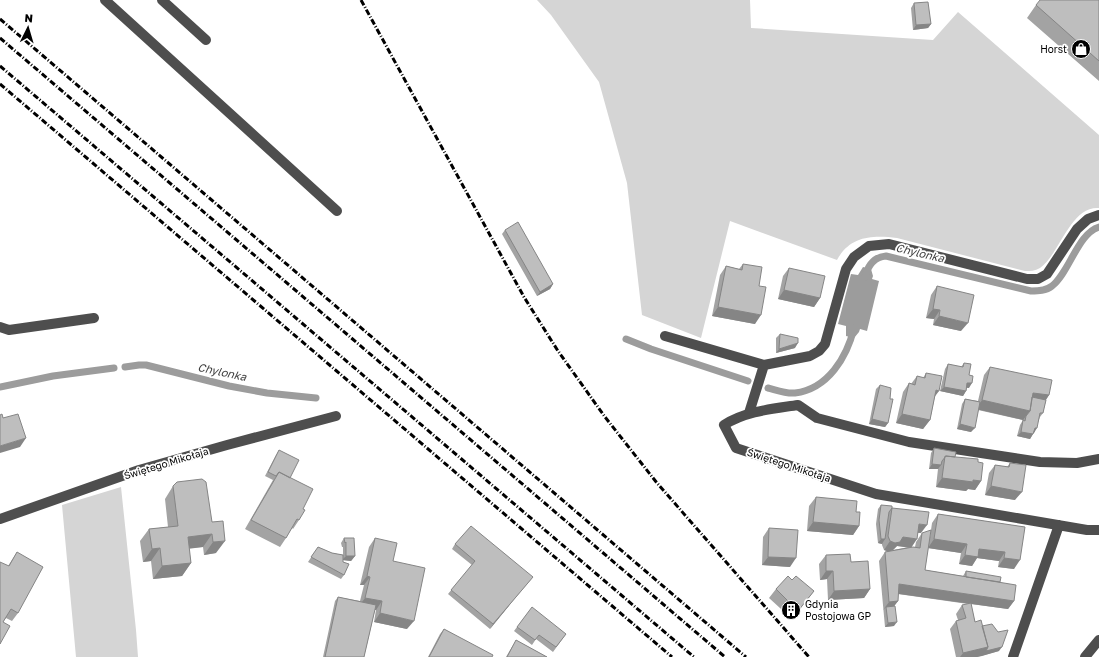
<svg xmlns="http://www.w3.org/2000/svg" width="1099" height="657" font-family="'Golos Text',sans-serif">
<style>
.green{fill:#d5d5d5}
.water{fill:#9c9c9c}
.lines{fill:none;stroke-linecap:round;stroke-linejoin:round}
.stream{stroke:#9c9c9c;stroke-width:7}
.minor{stroke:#4e4e4e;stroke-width:10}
.rail{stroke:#000;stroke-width:3;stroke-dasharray:6 2 1 2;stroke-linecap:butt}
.wall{fill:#a3a3a3;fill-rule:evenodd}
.shaded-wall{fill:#858585}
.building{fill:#bebebe;stroke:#858585}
.labels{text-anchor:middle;stroke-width:3.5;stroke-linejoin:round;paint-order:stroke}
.poi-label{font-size:10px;fill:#000;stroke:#fff;text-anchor:end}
.street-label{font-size:10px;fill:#000;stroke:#fff}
.water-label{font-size:11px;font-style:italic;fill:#3d3d3d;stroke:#fff}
</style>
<rect width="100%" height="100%" fill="#fff"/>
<path class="green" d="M537 0H750L751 28 933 40 958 12 1099 135V208C1070 206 1060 254 1040 268 1035 271 1030 271 1025 271L897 238C872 235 850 236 837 260L730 221 701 338 642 315 627 183 599 82 551 15Z
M121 487 136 630 138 657H76L62 505Z"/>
<path class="water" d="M863 267 871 269 873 276 872 279 879 281 867 331 860 329 859 332 854 338 846 336V326L838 324 851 274 858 275Z"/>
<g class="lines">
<path class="stream" d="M865 277C868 265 874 257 886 256L1031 291C1038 291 1046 291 1052 286 1069 273 1078 233 1099 227
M626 339 651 349 748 381
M125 367 139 365H146L229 386 267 393 316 398
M0 387 53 376 114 368
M768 388C776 390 786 394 795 393 828 389 847 357 854 328"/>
<path class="minor" d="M105 0 337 211
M162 0 206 40
M0 327 9 330 94 318
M665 336 764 365 810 356 819 351 825 344 846 269 854 257 869 246 889 244 1027 279H1038L1047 274 1077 229 1088 219 1099 215
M749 413 764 365
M1099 459 1077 463 1040 462 909 442 817 418 798 405C772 409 746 411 724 425L736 448 876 494 1087 530H1099
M0 519 139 470 227 445 336 416
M1013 657 1059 525
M1085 657 1099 640"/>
<path class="rail" d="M361 0 524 297 558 351 605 417 657 483 809 657
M0 19 746 657
M0 38 725 657
M0 66 694 657
M0 84 672 657"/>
</g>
<path class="wall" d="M1099 0V81L1027 18 1036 5Z
M914 3 931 24 928 28 913 30 911 8Z
M505 230 553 284 550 289 537 296 502 234Z
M743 264 759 286 755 324 712 316 720 275 726 266 739 269Z
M789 268 820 298 814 307 778 299 783 276Z
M937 286 961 331 933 325 934 319 926 318 931 295Z
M780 334 795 348 776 353V338Z
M964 363 969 375V388H967L966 391 963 396 940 391 945 369 948 364 961 367Z
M990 367 1049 395 1046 400 1043 413 1040 417 1034 433V432L1033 434 1030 439 1017 436 1020 425 1023 420 978 410 971 432 957 429 962 404 965 399 978 401 984 375Z
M926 373 935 396 930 420 923 429 896 423 903 392 909 383 911 384 917 376 923 378Z
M880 385 888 423 885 427 869 424 876 389Z
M934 448 955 457 978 462 981 481 975 490 968 489 966 491 936 487 938 469H929L931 453Z
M279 450 303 509 299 520 293 529 292 528 286 538 280 547 245 529 273 480 265 476 276 455Z
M1010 463 1015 500 985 495 989 473 995 465 1007 467Z
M202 479 216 553 204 555 203 547 189 548 191 563 182 576 153 579 151 561 143 562 140 541 149 529 168 527 165 499 173 486Z
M816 497 856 512 859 526 853 535 807 531 809 506Z
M881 505 892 508 921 533H918L911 547H915L916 542 922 533 930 537 932 523 938 514 1025 527 1014 569 998 567 999 561 977 558 972 566 959 564 961 553 928 548 925 570 963 576 966 571 1000 582 1014 601 1008 609 971 604 975 622 982 626 999 651 977 657H956L950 629 956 621 958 620 956 614 962 605 968 604 898 594V601L894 606V626L885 627 879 561 885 552 888 551 884 550 882 545V544L878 543 876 524 878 509ZM897 546 909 547 893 550Z
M769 528 790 567 762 565 763 537Z
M344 538 355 556 351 561 343 560 344 575 341 579 308 562 318 547 332 553 343 555V547H342L341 543Z
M375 538 407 629 374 622 376 610H375L364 657H323L335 601 338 597 360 601 364 585H360L369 547Z
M455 544 529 581 490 629 448 594 472 565 452 549Z
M17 552 18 613 12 621 6 618 3 622 8 566Z
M826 555 851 562 870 589 864 598 828 600 827 579 820 580 819 564Z
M792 580 814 591 792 619 769 598 776 589Z
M517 627 566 634 553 652 536 639 532 645 514 631Z
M444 629 492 657H428L440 634Z
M516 640 547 657H506Z"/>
<path class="shaded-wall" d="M931 24 928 28 913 30 916 25Z
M553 284 550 289 537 296 540 292Z
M784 290 820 298 814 307 778 299Z
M718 307 761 315 755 324 712 316Z
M933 309 940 310 934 319 926 318Z
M939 316 968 323 961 331 933 325Z
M798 343 795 348 776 353 779 349Z
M967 383H972L969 388 964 387Z
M944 387 966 391 963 396 940 391Z
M936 390 939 391 933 399Z
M1033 393 1049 395 1043 404 1029 402Z
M982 400 1030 411 1023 420 976 409Z
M902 414 930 420 923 429 896 423Z
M872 419 888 423 885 427 869 424Z
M960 424 975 428 971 432 957 429Z
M1035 428H1037L1034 433 1032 432Z
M1021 432 1033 434 1030 439 1017 436Z
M26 438 20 447 0 453V446Z
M932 464 941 465 938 469H929Z
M942 478 973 480 981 481 975 490 968 489 966 491 936 487Z
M991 486 1022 492 1015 500 985 495Z
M813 522 859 526 853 535 807 531Z
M919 524 927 525 921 533 913 532Z
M212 534 203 547 179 550 188 537Z
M903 537 917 539 911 548 897 546 893 550 889 552 884 550 890 541Z
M881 539H885L882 544 878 543Z
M934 539 967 544 961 553 928 548Z
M225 541 216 553 204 555 213 542Z
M160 548 151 561 143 562 152 549Z
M979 549 1005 552 999 561 977 558 972 566 959 564 965 555Z
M346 556H355L351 561 342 560Z
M768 557 796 558 790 567 762 565Z
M1004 558 1020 560 1014 569 998 567Z
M191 563 182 576 153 579 162 566Z
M826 571H833L827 579 820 580Z
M367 576 370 577 364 585H360Z
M533 577 529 581 490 629 493 624Z
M899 584 1014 601 1008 609 892 593Z
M870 589 864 598 828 600 834 591Z
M365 598 382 601 376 610 359 606Z
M898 601 892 609 886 607 883 610 889 602Z
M380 613 414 621 407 629 374 622Z
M897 622 894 626 885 627 888 623Z
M988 647H1002L999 651 982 656 977 657H960L963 653Z"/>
<path class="building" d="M1040 0H1099V61L1036 5Z
M928 2 931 24 916 25 914 3Z
M518 222 553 284 540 292 505 230Z
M743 264 762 267 759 286 766 287 761 315 718 307 726 266 742 270Z
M789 268 825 276 820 298 784 290Z
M937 286 974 295 968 323 939 316 940 310 933 309Z
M780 334 798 338V343L779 349Z
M964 363 971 364 969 375 973 376 972 383H967L966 391 944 387 948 364 963 367Z
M990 367 1052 380 1049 395 1033 393 1030 411 982 400Z
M926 373 942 376 939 391 936 390 930 420 902 414 909 383 915 385 917 376 925 378Z
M880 385 891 388 890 399H893L888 423 872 419Z
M1032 397 1046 400 1043 413H1040L1037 428H1035L1033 434 1021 432 1023 420 1025 421 1026 416 1030 411Z
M965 399 980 402 975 428 960 424Z
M2 414 3 418 18 414 26 438 0 446V415Z
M934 448 956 452 955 457 946 456 942 461 941 465 932 464Z
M279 450 299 460 290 478 279 472 276 476 268 472Z
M945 456 978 459V462L983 463 981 481 973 480V482L942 478Z
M1010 463 1026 465 1022 492 991 486 995 465 1009 467Z
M279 472 313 489 303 509 305 510 299 520 297 519 286 538 251 520Z
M202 479 206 482 212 522 223 521 225 541 213 542 212 534 188 537 191 563 162 566 160 548 152 549 149 529 178 526 173 486 177 482Z
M816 497 857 501 856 512H860L859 526 813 522Z
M881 505 892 506V508L889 512 885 539H881L879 520Z
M892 508 929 512 927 525 919 524 917 539 903 537 900 542 895 543 890 541 888 536Z
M938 514 1025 527 1020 560 1004 558 1005 552 979 549 978 557 965 555 967 544 934 539Z
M471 526 533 577 493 624 451 590 475 561 455 544Z
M769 528 798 530 796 558 768 557Z
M931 530 925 570 1016 585 1014 601 899 584 898 601 889 602 885 552 913 547 920 548 922 533Z
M344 538H354L355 556H346V542L345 543Z
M375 538 397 543 393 561 425 568 414 621 380 613 382 601 365 598 370 577 367 576Z
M318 547 332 553 343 555V562L349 564 344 575 311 557Z
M17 552 43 567 18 613 11 609 3 622 10 626 0 644V562L9 566Z
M850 554 851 562 868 561 870 589 834 591 833 571H826V555Z
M966 571 1001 577 1000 582 966 577Z
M788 576 792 580 796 576 814 591 798 611 776 589Z
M338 597 376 605 364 657H325Z
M971 603 975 622 981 620 988 647 963 653 956 621 966 618 962 605Z
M895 606 897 622 888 623 886 607Z
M532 607 566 634 556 647 539 635 535 640 517 627Z
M992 624 998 632 1008 630 1002 647 986 651 988 647 982 626Z
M444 629 493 655 492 657H429Z
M516 640 547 657H507Z"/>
<defs>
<g id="shop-disc" transform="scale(1)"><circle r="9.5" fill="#000" stroke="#fff"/><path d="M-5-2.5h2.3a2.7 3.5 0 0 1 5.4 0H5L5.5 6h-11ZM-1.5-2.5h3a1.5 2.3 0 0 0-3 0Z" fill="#fff"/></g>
<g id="building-disc" transform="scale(1)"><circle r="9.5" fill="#000" stroke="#fff"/><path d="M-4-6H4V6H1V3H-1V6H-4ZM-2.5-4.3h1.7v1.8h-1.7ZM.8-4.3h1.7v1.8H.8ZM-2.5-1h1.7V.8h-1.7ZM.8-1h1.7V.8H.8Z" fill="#fff"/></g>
</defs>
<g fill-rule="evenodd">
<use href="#shop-disc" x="1081" y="49"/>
<use href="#building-disc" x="791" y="610"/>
</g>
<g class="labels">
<g class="poi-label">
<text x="1067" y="53">Horst</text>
<text x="805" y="608" text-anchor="start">Gdynia<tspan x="805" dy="12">Postojowa GP</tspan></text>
</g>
<g class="street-label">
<text transform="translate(166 463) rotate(-17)" y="4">Świętego Mikołaja</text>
<text transform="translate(789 465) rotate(18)" y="4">Świętego Mikołaja</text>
</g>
<g class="water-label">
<text transform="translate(920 253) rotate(13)" y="4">Chylonka</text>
<text transform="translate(222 372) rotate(12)" y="4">Chylonka</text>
</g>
</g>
<g transform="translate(28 28) rotate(5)" stroke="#ffffff" stroke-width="3" paint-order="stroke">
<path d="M0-3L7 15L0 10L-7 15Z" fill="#000000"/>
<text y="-6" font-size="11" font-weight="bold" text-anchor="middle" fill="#000000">N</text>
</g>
</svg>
